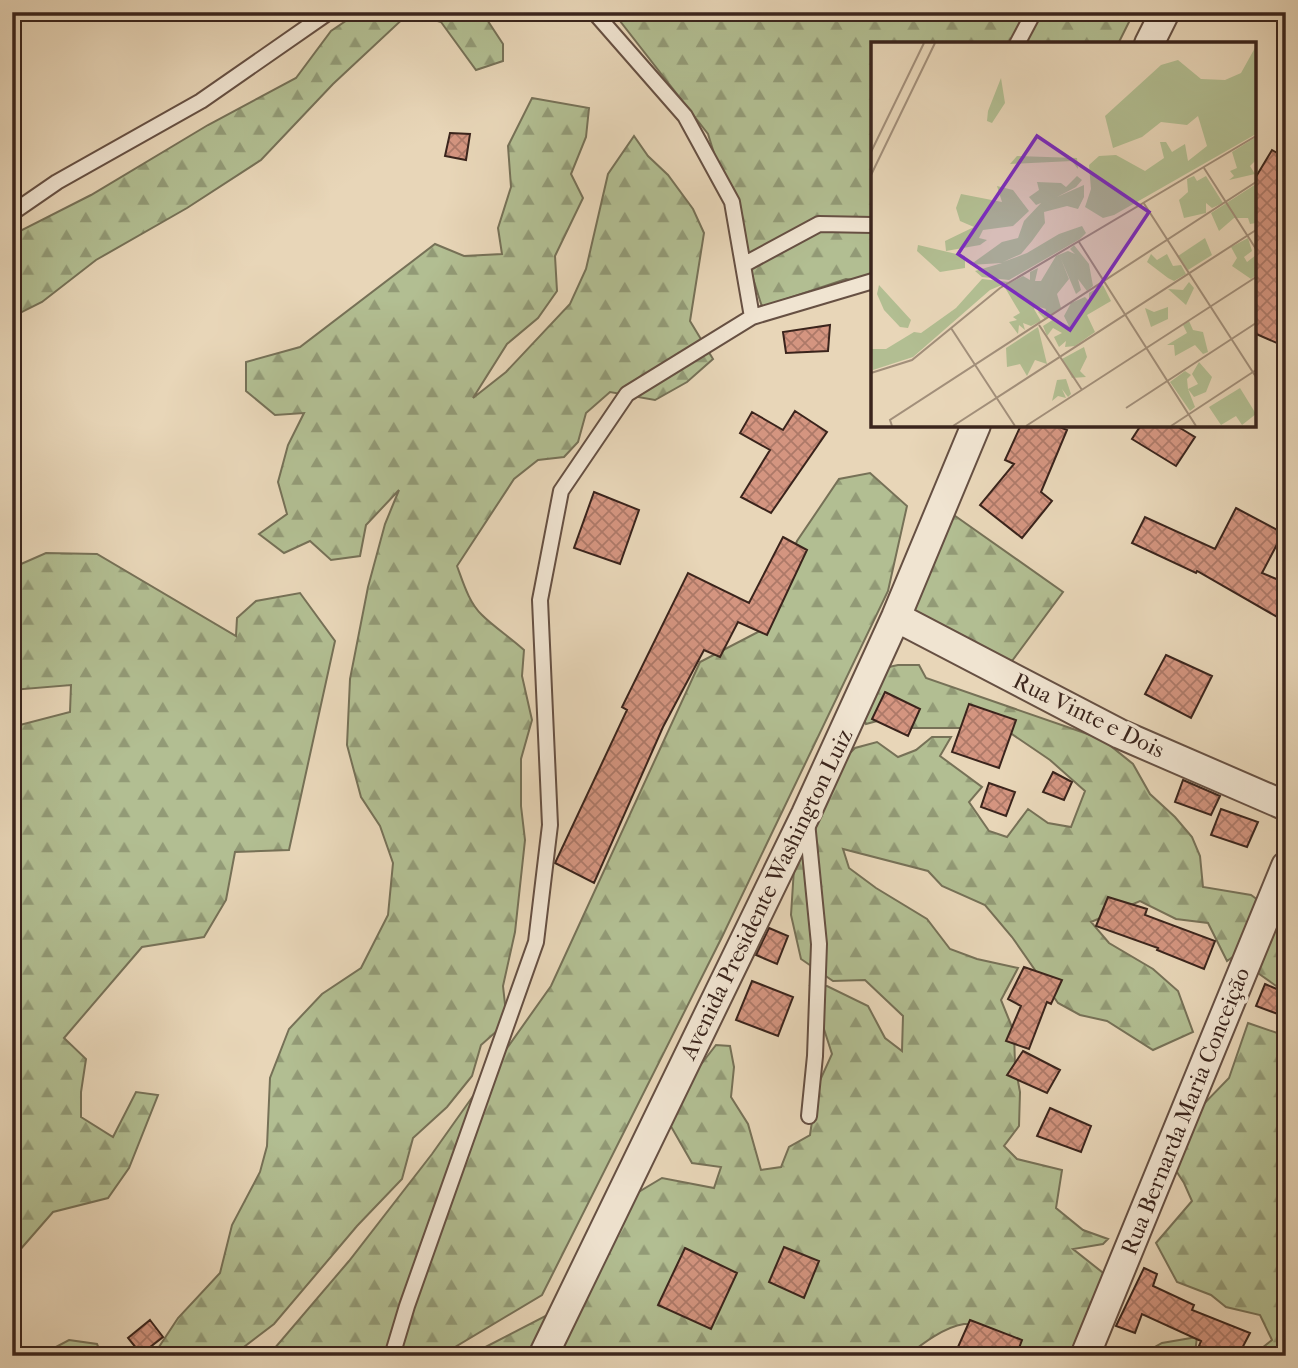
<svg xmlns="http://www.w3.org/2000/svg" width="1298" height="1368" font-family="'IM FELL French Canon',serif">
<style>
.forest{fill:url(#forest-firs);stroke:#767157;stroke-width:2}
.building{fill:url(#building-cross-hatch);stroke:#3a241c;stroke-width:2}
.lines{fill:none;stroke-linecap:round;stroke-linejoin:round}
.service-casing{stroke:#665043;stroke-width:18}
.minor-casing{stroke:#665043;stroke-width:32}
.service{stroke:#f0e4d1;stroke-width:14}
.minor{stroke:#f0e4d1;stroke-width:28}
.labels{text-anchor:middle;stroke-width:7;stroke-linejoin:round;paint-order:stroke}
.street-label{font-size:23px;fill:#3a241c;stroke:#f0e4d1}
.inset-road{fill:none;stroke:#a28f7a;stroke-width:2}
.view{fill:#7b2cbf;fill-opacity:0.15;stroke:#7b2cbf;stroke-width:3.5}
.inset-edge{fill:none;stroke:#3a241c;stroke-width:3.5}
</style>
<defs>
<pattern id="forest-firs" width="22" height="20" patternUnits="userSpaceOnUse" patternTransform="scale(1.75)"><rect width="22" height="20" fill="#b2be92"/><path d="M5 1l3.5 6h-7zM16 11l3.5 6h-7z" fill="#929a76"/></pattern>
<pattern id="building-cross-hatch" width="8" height="8" patternUnits="userSpaceOnUse" patternTransform="scale(1.75)"><rect width="8" height="8" fill="#d49580"/><path d="M0 0l8 8M0 8l8-8" fill="none" stroke="#ad7968"/></pattern>
</defs>
<rect width="100%" height="100%" fill="#e8d6b8"/>
<filter id="stains"><feTurbulence type="fractalNoise" baseFrequency=".00286" numOctaves="4"/><feColorMatrix values="0 0 0 0 .2 0 0 0 0 .09 0 0 0 0 .02 0 0 0 .5 -.17"/></filter>
<radialGradient id="worn" r=".72"><stop offset=".6" stop-color="#630" stop-opacity="0"/><stop offset="1" stop-color="#630" stop-opacity=".3"/></radialGradient>
<path class="forest" d="M359 12H482L503 44V61L476 70 441 22 409 13 333 84 261 160 187 208 96 260 42 302 12 317V235L91 195 208 125 296 78 331 31Z
M613 12H1134L1118 44H873V283L846 279 762 307 708 134Z
M532 98 589 108 586 137 571 174 583 198 555 256 557 291 538 318 507 344 473 398 506 372 570 304 586 269 608 174 634 136 648 156 668 175 693 209 704 233 690 321 713 359 687 382 655 400 610 392 586 413 578 442 564 457 538 460 514 479 457 566C463 582 469 603 482 615 494 627 511 638 524 650L522 676 532 720 521 759V806L525 840 515 932 503 986 507 1022 481 1045 472 1076 447 1107 413 1138 402 1179 357 1226 274 1324 232 1356H153L178 1318 220 1273 232 1225 260 1172 267 1146 270 1078 289 1029 322 994 361 968 388 915 393 863 380 826 361 797 347 745 350 679 368 587 385 524 399 490 366 525 360 556 331 560 310 541 284 553 259 534 287 514 278 482 288 445 304 413 275 415 246 391V362L300 347 435 244 464 256 502 254 498 228 511 187 508 146Z
M870 473 907 506 888 591 722 937 542 1295 440 1356H268L349 1261 432 1154 551 986 700 662 760 631 797 541 839 479Z
M951 513 1063 592 1012 661 902 616Z
M46 553 97 554 236 636 237 618 256 601 300 593 335 641 289 850 235 852 226 900 204 937 142 947 64 1038 86 1059 81 1092V1117L113 1137 136 1092 158 1095 129 1168 108 1198 53 1212 12 1259V727L70 712 71 685 12 690V568Z
M898 665H919L926 678 1102 739 1133 764 1150 794 1175 817 1192 837 1200 856 1203 887 1251 895 1262 903 1245 948 1227 961 1208 923 1176 919 1140 901 1091 922 1109 943 1153 969 1178 991 1193 1032 1153 1050 1107 1021 1080 1015 1058 1003 1012 937 985 905 942 886 928 871 843 849 849 868 876 888 927 919 950 949 977 959 1018 968 1001 1000 1014 1032 1015 1065 1020 1092 1019 1126 1004 1146 1017 1159 1062 1170 1056 1208 1083 1230 1108 1239 1103 1244 1073 1249 1107 1276 1085 1331 1066 1356H1019L1020 1346C1007 1339 979 1323 964 1324 944 1327 922 1344 907 1356H552L637 1193 662 1178 714 1188 721 1167 692 1163 669 1123 682 1089 716 1045 730 1046 734 1067 731 1097 748 1124 761 1170 781 1167 789 1147 810 1135 817 1087 832 1054 810 986H827L868 1006 885 1038 902 1051 903 1016 865 980 833 981 801 959 791 915 795 853 844 759 855 748 877 742 898 757 916 750 932 737H951L940 756 982 787 969 802 989 831 1007 837 1028 809 1048 823 1071 827 1085 791 1050 760 1003 728H912L903 714 866 724 858 707 880 669Z
M1286 900V993L1255 971Z
M1248 1023 1286 1036V1356H1252L1272 1340 1260 1315 1226 1307 1211 1295 1177 1282 1156 1243 1192 1201 1184 1183 1162 1149 1166 1120 1199 1109 1229 1078Z
M555 1311 527 1356H468Z
M1197 1337 1195 1353 1196 1356H1139L1162 1343Z
M69 1340 97 1344 102 1356H39Z"/>
<path class="building" d="M450 133 470 134 466 160 445 156Z
M1272 150 1286 158V347L1254 333V180Z
M830 325 828 351 786 353 783 332Z
M795 411 827 432 771 513 741 497 770 450 740 433 752 412 783 430Z
M1021 425H1055L1067 430 1041 492 1052 501 1022 538 980 505 1014 464 1005 460Z
M1141 425H1175L1195 437 1176 466 1132 439Z
M594 492 639 510 620 564 574 548Z
M1236 508 1283 533 1262 573 1286 583V622L1197 571 1196 573 1132 543 1145 517 1215 549Z
M783 537 807 550 767 635 738 622 720 657 704 650 663 727 594 883 555 863 627 710 622 707 688 573 749 603Z
M1166 655 1212 676 1191 718 1145 694Z
M885 692 920 709 908 736 872 719Z
M969 704 1016 720 999 768 952 752Z
M1053 772 1072 782 1064 800 1043 792Z
M1183 780 1220 796 1211 815 1175 802Z
M989 783 1015 792 1006 816 981 807Z
M1221 809 1258 822 1247 847 1211 835Z
M1108 897 1147 909 1145 915 1215 941 1204 969 1157 950 1158 948 1096 926Z
M769 928 788 936 777 964 756 955Z
M1024 967 1062 980 1051 1004 1047 1002 1029 1049 1006 1041 1021 1006 1008 999Z
M752 981 793 997 778 1036 736 1020Z
M1265 984 1286 993V1017L1256 1006Z
M1023 1051 1060 1070 1047 1093 1007 1075Z
M1050 1108 1091 1126 1081 1152 1037 1136Z
M784 1247 819 1261 804 1298 769 1282Z
M685 1248 737 1273 711 1329 658 1305Z
M1144 1268 1157 1274 1153 1286 1194 1305 1192 1310 1250 1333 1238 1356H1223L1199 1346 1201 1341 1142 1314 1135 1333 1116 1326Z
M150 1320 163 1337 141 1354 128 1338Z
M970 1320 1022 1340 1016 1356H954Z"/>
<g class="lines">
<g class="service-casing">
<path id="service" d="M594 12 685 116 732 202 752 317
M1017 44 1034 12
M12 213 57 182 201 101 329 12
M743 265 819 224 873 225
M807 822 819 944 815 1056 809 1116
M392 1356 407 1306 536 942 550 825 540 600 561 491 627 394 752 317 873 281"/>
</g>
<g class="minor-casing">
<path id="minor" d="M1149 44 1165 12
M896 617 1120 734 1286 806
M543 1356 806 814 896 617 976 425
M1085 1356 1286 866"/>
</g>
<use href="#service" class="service"/>
<use href="#minor" class="minor"/>
</g>
<g class="labels">
<g class="street-label">
<text transform="translate(1089 715) rotate(26)" y="8">Rua Vinte e Dois</text>
<text transform="translate(766 894) rotate(-64)" y="8">Avenida Presidente Washington Luiz</text>
<text transform="translate(1185 1111) rotate(-68)" y="8">Rua Bernarda Maria Conceição</text>
</g>
</g>
<g transform="translate(871 42)">
<rect width="385" height="385" fill="#e8d6b8"/>
<path d="M385 4V92L243 173 232 176 214 165 220 147 218 123 228 114 245 113 274 129 293 116 289 100H295L301 110 314 102 317 119 336 104 327 74 316 83 290 80 271 95 242 106 234 74 290 23 307 18 330 37 354 38 370 31ZM130 36 134 61 121 81 116 79 117 69ZM385 95V118L379 124 384 132 358 138 363 134 359 129 366 126 361 110ZM146 114 206 116 207 127 201 119 139 122ZM206 134 211 138 205 145 186 155 213 143V155L207 167 196 164 173 170 174 181 161 199 150 212 132 220 156 211 188 192 211 184 215 191 209 197 138 238 111 235 104 229 131 221 99 223 131 200 147 196 153 179 170 161 165 163 158 155 168 148 166 140 190 141 195 145ZM323 134 326 139 335 134 352 161 341 166 335 161V171L313 176 308 158 317 150 316 137ZM385 142V181L379 182 377 176H363L348 189 340 171ZM126 144 142 148 158 169 142 184 112 188 108 196 116 198 109 203 75 209 74 199 103 185 89 179 85 166 90 152 131 160ZM334 196 341 213 317 228 307 214ZM377 196 381 209 373 215 376 220 385 213V233L380 237 361 224 366 216 360 205ZM47 203 94 214V226L69 230 46 209ZM203 203 218 222 222 244 216 249 207 237 210 248 205 252 190 217 198 237 186 252 190 266 174 277 167 270 170 267 173 273 175 267 165 264 163 267 170 279 160 284 152 281 154 288 148 283 147 292 138 280 146 278 142 275 149 271 133 244 152 234 159 238V230L167 226 164 239H170L185 214 197 209 204 212 199 207ZM280 212 286 218 296 212 302 224 310 223 315 232 303 239 297 236 276 220ZM111 237 138 240 119 248 42 315 2 328 1 307H15L43 290 50 291 85 266ZM318 240 323 246 315 263 297 247 312 248ZM8 243 40 278 37 286 29 285 13 268 6 252ZM232 243 240 259 216 273 224 290 204 304 194 305 195 299 188 305 183 295 191 291 182 286 176 294 172 284 183 277 198 284 193 274 200 261 214 255 218 259V251ZM297 265V277L280 285 274 266 283 270ZM318 279 322 288 332 290 337 310 332 312 324 303 304 314 303 303H296L316 291 312 283ZM167 285 176 322 164 318 156 334 149 322 136 325 135 306ZM213 305 216 315 209 329 215 335 201 336 191 317ZM328 320 341 335 335 350 323 355 317 347 324 365 319 369 299 340 314 329 320 333 316 337 317 347 327 342 321 332ZM195 337 200 352 197 355 191 347 195 356 187 354 181 359 186 338ZM369 346 385 372 371 383 365 374 350 383 338 365Z" fill="#b2be92"/>
<path class="inset-road" d="M0 110 53 1M333 126 385 207M0 133 64 1M272 160 385 335M208 200 325 384M168 283 211 348M80 286 144 384M0 331 41 318 129 246 385 94M255 366 385 281M21 384 19 378 385 140M82 384 385 188M155 384 385 235M300 384 385 328"/>
<path class="view" d="M166 94 278 170 199 288 87 212Z"/>
<rect width="385" height="385" class="inset-edge"/>
</g>
<rect width="1298" height="1368" fill="none" stroke="#e8d6b8" stroke-width="42"/>
<rect x="14" y="14" width="1270" height="1340" fill="none" stroke="#3a241c" stroke-width="3.5"/>
<rect x="21" y="21" width="1256" height="1326" fill="none" stroke="#3a241c" stroke-width="2"/>
<rect width="100%" height="100%" filter="url(#stains)"/>
<rect width="100%" height="100%" fill="url(#worn)"/>
</svg>
